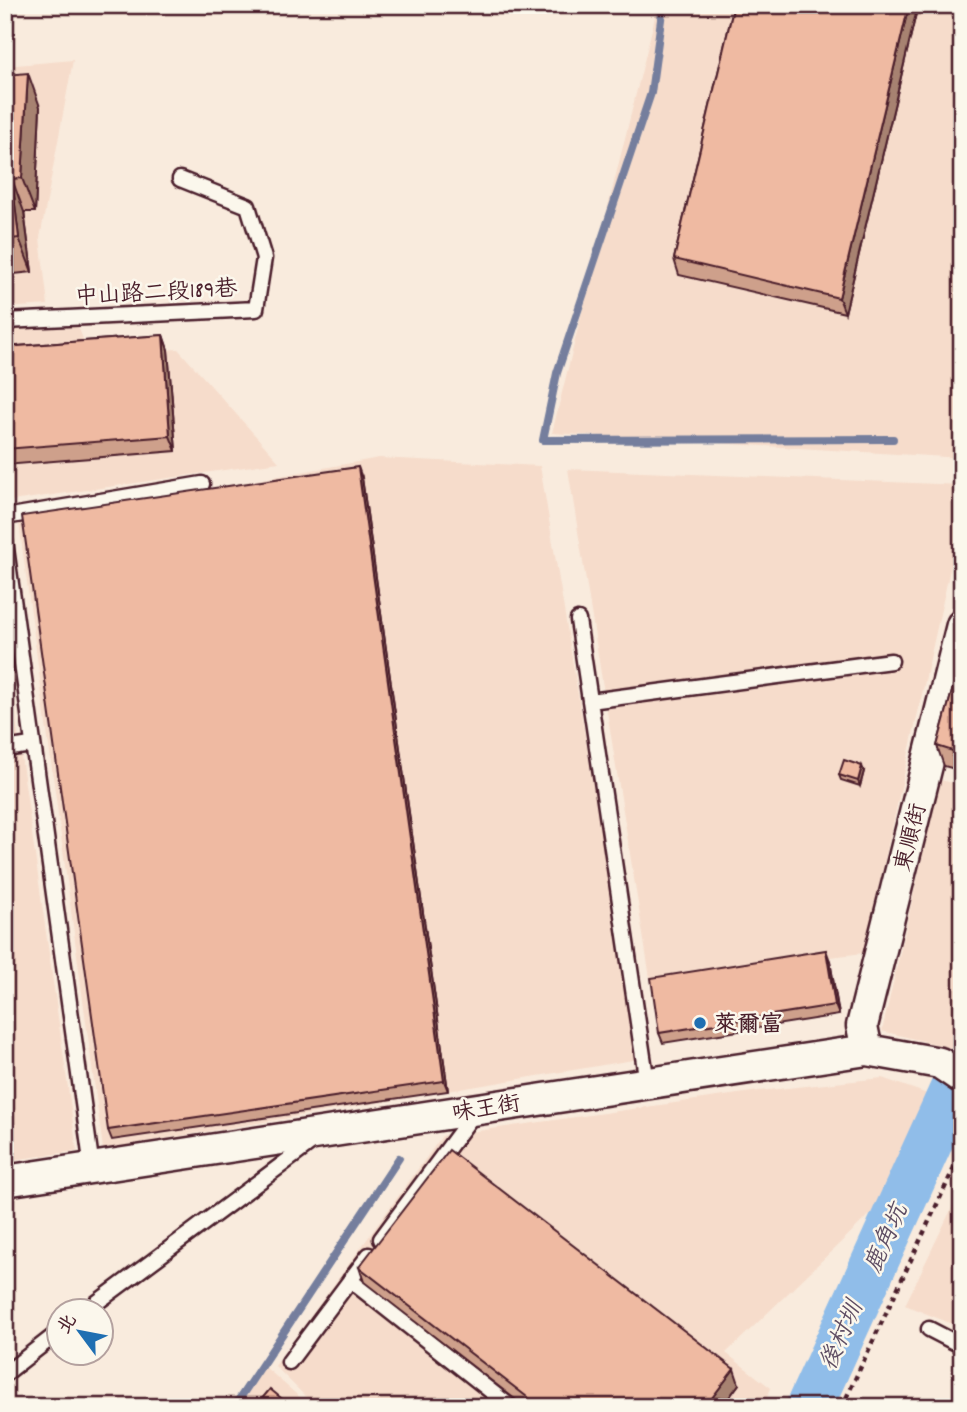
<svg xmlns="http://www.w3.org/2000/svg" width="967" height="1412" font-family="Dekko,'LXGW WenKai TC',sans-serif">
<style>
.built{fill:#f6dccb}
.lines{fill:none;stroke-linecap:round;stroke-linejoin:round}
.stream{stroke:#747e9d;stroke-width:8}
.river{stroke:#90bde9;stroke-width:47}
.lane-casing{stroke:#4a1f2b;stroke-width:19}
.street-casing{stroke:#4a1f2b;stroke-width:35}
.path{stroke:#4a1f2b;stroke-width:4.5;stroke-dasharray:5 5;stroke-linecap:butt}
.lane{stroke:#fbf7ec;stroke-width:14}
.street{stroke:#fbf7ec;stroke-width:30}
.wall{fill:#cea08b;stroke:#4a1f2b;stroke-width:2}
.shaded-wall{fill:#a78271;stroke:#4a1f2b;stroke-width:2}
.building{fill:#efbaa2;stroke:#4a1f2b;stroke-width:2}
.poi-dot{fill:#1f6fb2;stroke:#fbf7ec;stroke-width:2.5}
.labels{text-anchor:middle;stroke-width:5;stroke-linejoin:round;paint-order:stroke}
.street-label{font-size:23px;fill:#4a1f2b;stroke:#fbf7ec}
.poi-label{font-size:23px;font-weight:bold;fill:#4a1f2b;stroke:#fbf7ec;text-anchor:start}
.water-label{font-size:24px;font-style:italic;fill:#5f4e64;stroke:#fbf7ec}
</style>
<rect width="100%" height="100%" fill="#f9ebdd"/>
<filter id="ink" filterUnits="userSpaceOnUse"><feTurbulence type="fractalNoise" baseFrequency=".0143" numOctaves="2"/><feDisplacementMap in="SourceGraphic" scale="14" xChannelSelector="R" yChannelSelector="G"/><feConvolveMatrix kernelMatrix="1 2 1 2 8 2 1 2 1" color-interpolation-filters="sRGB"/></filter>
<g filter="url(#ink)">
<path class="built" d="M658 5H962V458L552 433Z
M73 60 40 238 48 305 5 308V66Z
M75 318 89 355 178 349 279 462 5 502V323Z
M379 458 540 466 639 1059 103 1149 19 523Z
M568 469 962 485V516L864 953 650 978Z
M5 643 77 1151 5 1161Z
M940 780 962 785V1016L955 1049 882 1031Z
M882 1078 936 1097 895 1190 726 1353 771 1388 763 1407H316L275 1366 442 1136 759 1091Z
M962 1187V1328L905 1305Z
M265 1367 311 1407H227Z"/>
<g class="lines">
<path class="stream" d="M663 5 651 93 557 373 543 440 893 439
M234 1407 399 1158
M829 1407 954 1126"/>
<path class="river" d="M809 1407 962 1070"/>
<g class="lane-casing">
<path id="lane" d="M5 321 256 309 264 258 248 206 180 179
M5 517 202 484
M5 541 92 1168
M578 620 647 1083
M590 701 891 661
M5 749 31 745
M381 1239 475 1112
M350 1280 511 1407
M87 1310 315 1140
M929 1329 962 1346
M289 1362 369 1255
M5 1374 60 1331"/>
</g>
<g class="street-casing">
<path id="street" d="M867 1050 862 1026 962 625
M5 1181 867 1050 940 1063 962 1078"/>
</g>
<path class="path" d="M842 1407 962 1151"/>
<use href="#lane" class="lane"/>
<use href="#street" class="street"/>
</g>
<path class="wall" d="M734 5H918L845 313 679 275 674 259Z
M5 75 40 107 35 212H24L32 272 5 275Z
M163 335 168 350 176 451 5 465V347Z
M362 478 448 1091 112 1140 108 1130Z
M962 655V771L944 766 937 746Z
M864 771 860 786 841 780 839 775Z
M830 961 839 1015 663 1043 659 1033Z
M359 1267 739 1384 722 1407H525L364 1282Z"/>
<path class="shaded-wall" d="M909 5H918L845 313 839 298Z
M28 73 40 107 35 212 22 178Z
M12 179 24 212 32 272 19 238Z
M163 335 168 350 176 451 170 436Z
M358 467 362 478 448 1091 444 1081Z
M862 766 864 771 860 786 858 781Z
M826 950 830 961 839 1015 835 1005Z
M734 1369 739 1384 722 1407H705Z"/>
<path class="building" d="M734 5H909L839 298 674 259Z
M28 73 22 178 12 179 19 238 5 240V75Z
M163 335 170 436 5 449V347Z
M358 467 444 1081 108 1130 22 516Z
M962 655V754L937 746Z
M844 760 862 766 858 781 839 775Z
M826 950 835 1005 659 1033 651 978Z
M449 1150 734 1369 705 1407H540L359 1267Z
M270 1389 292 1407H255Z"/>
</g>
<circle class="poi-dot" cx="700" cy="1023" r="7"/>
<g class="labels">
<g class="street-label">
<text transform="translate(156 291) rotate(-3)" y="8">中山路二段189巷</text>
<text transform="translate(909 837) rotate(-76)" y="8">東順街</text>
<text transform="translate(486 1107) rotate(-9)" y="8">味王街</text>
</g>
<g class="poi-label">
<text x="714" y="1031">萊爾富</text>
</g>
<g class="water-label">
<text transform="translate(885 1238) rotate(-66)" y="8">鹿角坑</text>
<text transform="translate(840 1335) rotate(-66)" y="8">後村圳</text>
</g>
</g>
<rect width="967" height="1412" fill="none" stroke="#fbf7ec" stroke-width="28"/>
<rect x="14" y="14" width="939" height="1384" fill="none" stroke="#4a1f2b" stroke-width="2.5" filter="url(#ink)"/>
<g transform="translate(80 1332) rotate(302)"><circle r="33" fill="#fbf7ec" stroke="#b4a19f" stroke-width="2"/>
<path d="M0-5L12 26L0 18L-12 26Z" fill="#1f6fb2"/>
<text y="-10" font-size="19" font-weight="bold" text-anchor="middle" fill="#4a1f2b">北</text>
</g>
</svg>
